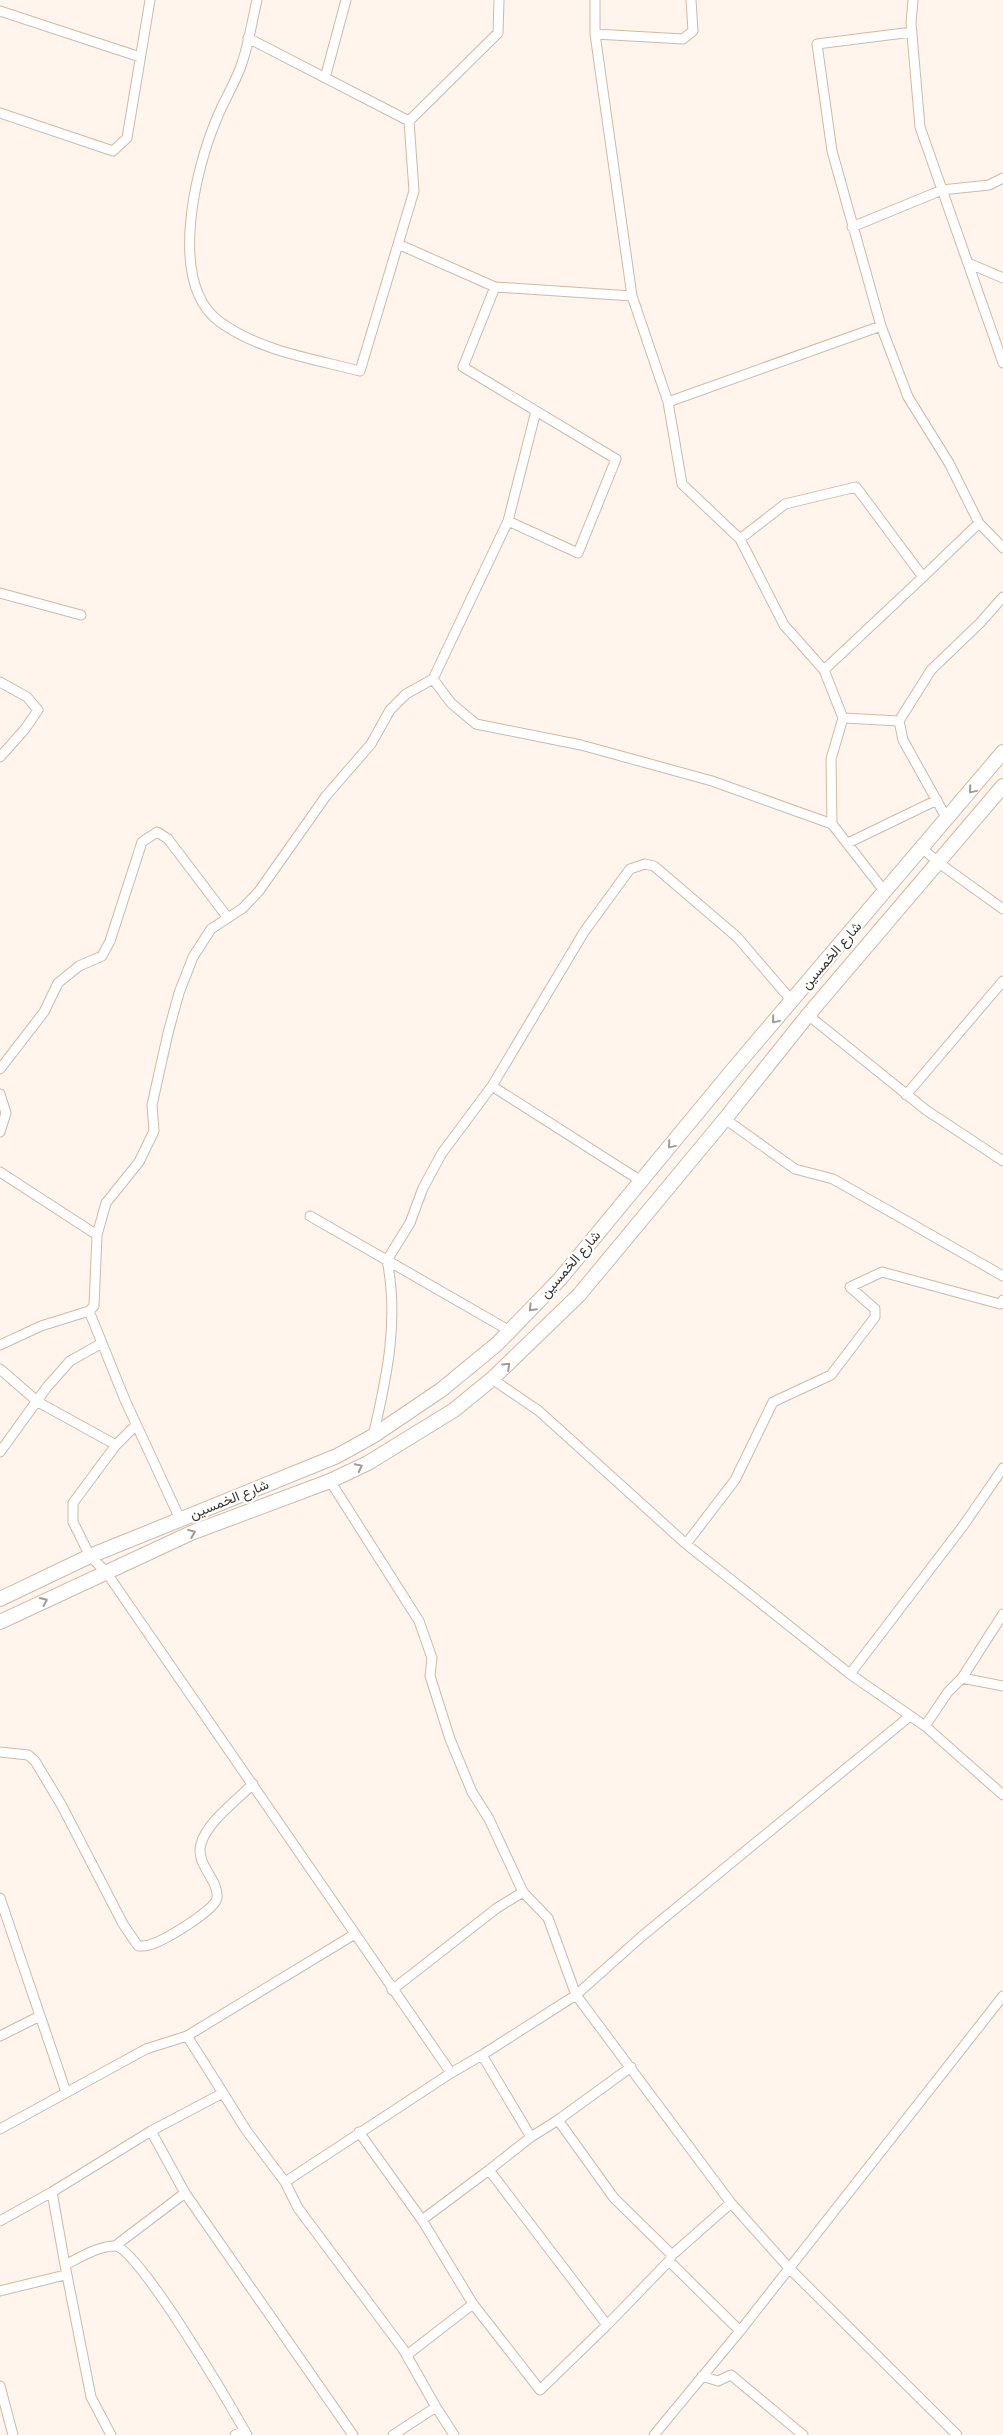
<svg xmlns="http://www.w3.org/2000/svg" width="1003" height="2435" font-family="Overpass,Vazirmatn,sans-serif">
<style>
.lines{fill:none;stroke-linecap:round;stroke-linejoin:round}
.street-casing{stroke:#cfb9a5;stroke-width:11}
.primary-casing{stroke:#cfb9a5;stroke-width:16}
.street{stroke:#fff;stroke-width:9}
.primary{stroke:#fff;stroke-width:14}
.oneway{stroke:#9e9a96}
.labels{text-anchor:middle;stroke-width:4.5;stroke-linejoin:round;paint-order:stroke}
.street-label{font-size:14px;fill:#3e352d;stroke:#fff}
</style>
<rect width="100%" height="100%" fill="#fff5ed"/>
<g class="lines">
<g class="street-casing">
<path id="street" d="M913 0 911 23 920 127 1003 363
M0 11 140 57
M912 32 817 44 832 151 881 326 908 397 949 463 979 523 1003 548
M595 34 683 39 693 31 691 0
M248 38 409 121 414 191 360 371C314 359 260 351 220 322 167 284 195 169 217 118 224 100 236 82 242 63 249 43 252 21 257 0
M325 78 346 0
M0 113 113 151 127 138 150 0
M409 121 498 33 499 0
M852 227 942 190 989 185 1003 178
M398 244 495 287 632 296 595 34V0
M968 263 1003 278
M495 287 463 367 616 459 578 553 508 521 536 411
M632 296 668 402 682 484 740 539
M668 402 881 326
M508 521 433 679 451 703 476 724 581 745 712 781 832 824
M923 577 979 523
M0 593 81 615
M824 670 923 577 856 487 785 504 740 539 784 625 824 670 843 718 831 759 832 824 885 892
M0 682 27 697 38 710 25 729 0 757
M843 718 899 721
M947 819 903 740 899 721 931 670 980 623 1003 597
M848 843 937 800
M922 848 939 863 1003 909
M808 1015 926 1110 1003 1161
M0 1069 44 1012 58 983 79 966 102 956 110 941 142 842 157 832 168 839 228 918
M492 1086 641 1181
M0 1094 6 1113 0 1132
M906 1095 1003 981
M725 1119 795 1169 833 1179 1003 1276
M0 1172 97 1235
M310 1216 510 1331
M89 1311 125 1400 180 1519
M0 1345 41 1326 89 1311 94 1306 97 1235 106 1203 139 1162 154 1131 152 1105 168 1033 179 993 193 957 211 929 243 908 259 891 326 796 371 744 390 710 406 694 433 679
M0 1369 38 1402 116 1445
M492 1379 539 1411 686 1544 735 1480 773 1402 831 1375 875 1317V1309L850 1287 882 1272 1000 1304 1003 1300
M136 1425 116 1445 73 1503V1522L90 1556 106 1572 451 2073
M373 1436C387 1377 399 1320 387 1260L410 1223 423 1188 442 1153 492 1086 584 932 630 869 645 864 654 866 737 937 792 1001
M0 1452 47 1387 70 1361 102 1343
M330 1481 419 1621 432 1658 430 1676 450 1739 472 1792 489 1819 523 1892 497 1908 392 1990
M686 1544 850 1674
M962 1678 1003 1614
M1003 1686 962 1678 948 1692 925 1726 1003 1795
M925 1726 850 1674 963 1526 1003 1468
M0 1752 28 1755 35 1761 62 1806 123 1924 138 1946C141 1946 146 1946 149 1945 162 1942 216 1910 217 1898 219 1879 195 1865 201 1844 206 1823 237 1800 253 1784
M523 1892 548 1918 576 1995 641 1937 910 1716
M0 1898 66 2092
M0 2036 40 2016
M187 2036 355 1934
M482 2055 576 1995 731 2203 788 2267 957 2435
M558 2120 631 2067
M0 2129 146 2049 187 2036 223 2093
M151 2131 223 2093 246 2130 285 2182 298 2208 403 2349 436 2407 393 2435
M359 2132 422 2220
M285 2182 451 2073 482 2055 531 2137
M52 2192 151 2131 185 2193 115 2246
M185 2193 353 2435
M0 2221 52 2192 65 2265C79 2258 98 2246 115 2246 138 2247 232 2408 247 2435
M672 2255 731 2203
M669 2261 607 2325 489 2170 531 2137 558 2120 614 2198 672 2255 669 2261 740 2331
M65 2265 91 2397 111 2435
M0 2291 65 2275
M473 2304 540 2390 607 2325
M407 2355 473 2304 422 2220 489 2170
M702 2376 718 2381 731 2375 803 2435
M0 2386 13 2435
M436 2407 454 2435
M235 2435 245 2431
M654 2435 740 2331 1003 1996"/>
</g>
<g class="primary-casing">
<path id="primary" d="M0 1599 90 1556 337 1456 373 1436 441 1390 497 1344 560 1279 736 1066 1003 752
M0 1622 191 1533 330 1481 368 1463 454 1410 492 1379 579 1295 725 1119 808 1015 1003 786"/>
</g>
<use href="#street" class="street"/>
<use href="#primary" class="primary"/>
</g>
<defs><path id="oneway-chevron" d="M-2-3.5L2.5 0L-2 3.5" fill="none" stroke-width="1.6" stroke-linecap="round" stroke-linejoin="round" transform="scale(1.25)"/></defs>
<g class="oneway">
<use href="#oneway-chevron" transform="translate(972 790) rotate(130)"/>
<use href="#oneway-chevron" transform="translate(775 1020) rotate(130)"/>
<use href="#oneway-chevron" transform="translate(671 1145) rotate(130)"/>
<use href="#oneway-chevron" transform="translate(532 1308) rotate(134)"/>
<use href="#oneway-chevron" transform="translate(507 1366) rotate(-43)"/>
<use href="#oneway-chevron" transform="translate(359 1467) rotate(-26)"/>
<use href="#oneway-chevron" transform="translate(192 1533) rotate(-22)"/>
<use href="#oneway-chevron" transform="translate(44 1601) rotate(-25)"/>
</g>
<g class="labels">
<g class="street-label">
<text transform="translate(831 955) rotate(-49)" y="5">شارع الخمسين</text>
<text transform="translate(570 1264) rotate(-49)" y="5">شارع الخمسين</text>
<text transform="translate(229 1499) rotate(-22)" y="5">شارع الخمسين</text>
</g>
</g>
</svg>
